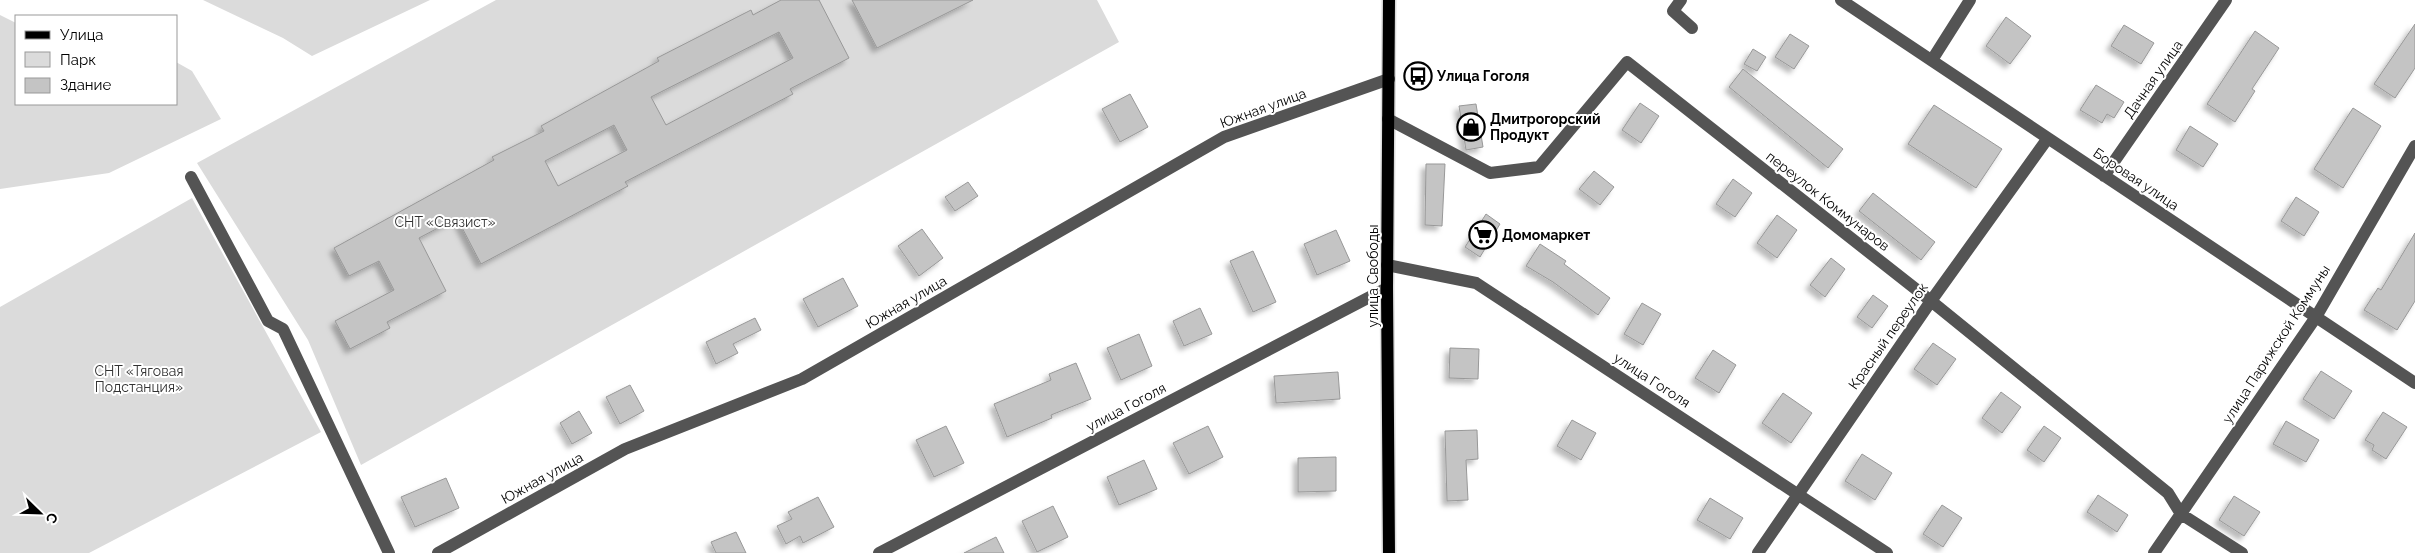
<svg xmlns="http://www.w3.org/2000/svg" width="2415" height="553" font-family="Raleway,sans-serif">
<style>
.green{fill:#dbdbdb}
.building{fill:#c4c4c4;stroke:#989898;fill-rule:evenodd;filter:url(#shadow)}
.lines{fill:none;stroke-linecap:round;stroke-linejoin:round}
.major-casing{stroke:#dbdbdb;stroke-width:15}
.minor{stroke:#545454;stroke-width:12}
.major{stroke:#000;stroke-width:12}
.labels{text-anchor:middle;stroke-width:4;stroke-linejoin:round;paint-order:stroke}
.poi-label{font-size:14px;font-weight:bold;fill:#000;stroke:#fff;text-anchor:start}
.street-label{font-size:14px;fill:#000;stroke:#fff}
.park-label{font-size:14px;fill:#323232;stroke:#fff}
</style>
<defs>
<filter id="shadow"><feDropShadow dx="-4.5" dy="4.5" stdDeviation="2.5" flood-color="#0004"/></filter>
</defs>
<rect width="100%" height="100%" fill="#fff"/>
<path class="green" d="M203 0H430L312 56 283 38Z
M496 0H1097L1119 42 361 465 308 340 197 163Z
M0 15 16 23V104H176V62L192 71 221 119 109 173 0 189Z
M192 198 321 432 89 553H0V307Z"/>
<path class="building" d="M781 0H819L849 58 790 89 793 94 625 182 628 186 481 264 457 218 419 238 446 291 387 322 390 328 350 349 335 321 394 290 379 261 349 276 334 248 494 160 492 157 544 131 541 126 659 61 657 58 751 10 753 15ZM779 32 793 58 666 125 651 97ZM614 125 627 150 558 186 545 161Z
M852 0H973L877 48Z
M2006 17 2031 36 2010 64 1986 46Z
M2415 24V68L2395 98 2374 84Z
M2124 25 2154 43 2141 64 2111 46Z
M2255 31 2279 48 2252 89 2255 91 2235 122 2207 104Z
M1790 34 1809 46 1794 69 1775 57Z
M1753 49 1766 57 1757 71 1744 64Z
M1743 69 1843 149 1828 168 1729 87Z
M2096 85 2124 102 2114 118 2107 114 2102 123 2080 110Z
M1130 94 1148 127 1120 142 1102 109Z
M1640 103 1659 116 1641 143 1622 130Z
M1476 104 1483 147 1466 150 1459 106Z
M1934 105 2002 149 1976 188 1908 144Z
M2353 108 2381 126 2343 188 2314 169Z
M2190 126 2218 144 2203 167 2176 150Z
M1426 164H1445L1442 226 1425 225Z
M1594 171 1614 187 1600 205 1579 189Z
M1733 179 1752 193 1735 217 1716 204Z
M968 182 978 196 955 211 945 197Z
M1873 193 1935 242 1921 260 1859 211Z
M2296 197 2319 212 2304 236 2281 221Z
M1486 214 1500 224 1480 257 1465 247Z
M1777 215 1797 230 1777 258 1757 243Z
M922 229 943 258 919 276 898 246Z
M1336 230 1350 261 1317 275 1304 244Z
M2415 233V301L2397 330 2364 310 2378 288 2381 290Z
M1540 244 1566 261 1564 264 1610 298 1598 315 1553 282 1526 266Z
M1253 251 1276 302 1253 312 1230 261Z
M1831 258 1845 269 1825 297 1810 285Z
M843 278 858 306 818 327 803 299Z
M1873 295 1888 306 1872 328 1857 317Z
M1642 303 1661 314 1643 345 1624 334Z
M1200 308 1212 334 1184 346 1173 321Z
M755 318 761 330 733 344 738 353 716 364 706 342Z
M1139 334 1152 366 1121 380 1107 348Z
M1933 343 1956 359 1937 385 1914 369Z
M1450 348 1479 349 1478 379 1449 378Z
M1713 350 1736 365 1719 393 1695 378Z
M1076 363 1091 399 1051 415 1052 418 1007 437 994 404 1051 380 1049 374Z
M2321 371 2352 391 2334 419 2303 399Z
M1338 372 1340 399 1276 403 1274 376Z
M630 385 644 411 620 424 606 397Z
M2001 392 2021 407 2002 433 1982 418Z
M1783 393 1812 413 1791 443 1762 423Z
M579 411 592 433 572 444 560 423Z
M2383 412 2407 427 2386 459 2372 450 2374 445 2365 440Z
M1572 420 1596 433 1581 460 1557 446Z
M2286 421 2319 440 2306 462 2273 444Z
M946 426 964 463 934 477 916 440Z
M1208 426 1223 457 1189 474 1173 443Z
M2044 426 2061 438 2044 462 2027 450Z
M1477 430 1478 459 1466 460 1468 500 1447 501 1445 431Z
M1862 454 1892 473 1875 500 1845 481Z
M1336 457V491L1298 492V458Z
M1144 460 1157 489 1119 505 1107 477Z
M446 478 459 508 415 527 401 497Z
M2098 495 2128 515 2117 532 2087 512Z
M2234 496 2260 512 2244 536 2219 520Z
M818 497 834 527 803 543 800 536 786 544 777 526 792 519 788 512Z
M1710 498 1743 518 1730 539 1697 520Z
M1942 505 1962 518 1943 547 1923 534Z
M1053 506 1068 537 1037 552 1022 521Z
M736 532 746 553H716L711 542Z
M996 537 1004 553H964Z"/>
<g class="lines">
<g class="major-casing">
<path id="major" d="M1389 553 1387 288 1389 0"/>
</g>
<path class="minor" d="M1681 0 1673 11 1692 28
M1841 0 2415 383
M1932 60 1970 0
M1388 119 1490 173 1539 167 1627 62 1931 301 2168 493 2181 514 2242 553
M2104 176 2226 0
M191 177 268 321 283 329 389 553
M1387 265 1476 283 1887 553
M438 553 625 449 802 379 1224 137 1389 79
M879 553 1387 288
M1758 553 1931 301 2048 138
M2154 553 2316 317 2415 146"/>
<use href="#major" class="major"/>
</g>
<defs>
<g id="bus-ring" transform="scale(1.4375)"><circle r="9.5" fill="#fff" stroke="#000" stroke-width="1.5"/><path d="M-5-6H5V4H4V6H2V4H-2V6H-4V4H-5ZM-3.5-4V0h7V-4ZM-3.5 1.2v1.5H-2V1.2ZM2 1.2v1.5H3.5V1.2Z" fill="#000"/></g>
<g id="shop-ring" transform="scale(1.4375)"><circle r="9.5" fill="#fff" stroke="#000" stroke-width="1.5"/><path d="M-5-2.5h2.3a2.7 3.5 0 0 1 5.4 0H5L5.5 6h-11ZM-1.5-2.5h3a1.5 2.3 0 0 0-3 0Z" fill="#000"/></g>
<g id="supermarket-ring" transform="scale(1.4375)"><circle r="9.5" fill="#fff" stroke="#000" stroke-width="1.5"/><path d="M-6-5.5h2.5l.6 2H6L4.5 2H-2.5L-4.4-4H-6ZM-1.5 3.2a1.3 1.3 0 1 0 .1 0ZM3 3.2a1.3 1.3 0 1 0 .1 0Z" fill="#000"/></g>
</defs>
<g fill-rule="evenodd">
<use href="#bus-ring" x="1418" y="76"/>
<use href="#shop-ring" x="1471" y="127"/>
<use href="#supermarket-ring" x="1483" y="235"/>
</g>
<g class="labels">
<g class="poi-label">
<text x="1437" y="81">Улица Гоголя</text>
<text x="1490" y="124">Дмитрогорский<tspan x="1490" dy="16">Продукт</tspan></text>
<text x="1502" y="240">Домомаркет</text>
</g>
<g class="street-label">
<text transform="translate(2153 79) rotate(-55)" y="5">Дачная улица</text>
<text transform="translate(1263 108) rotate(-20)" y="5">Южная улица</text>
<text transform="translate(2136 179) rotate(34)" y="5">Боровая улица</text>
<text transform="translate(1828 201) rotate(38)" y="5">переулок Коммунаров</text>
<text transform="translate(1373 276) rotate(-90)" y="5">улица Свободы</text>
<text transform="translate(906 302) rotate(-30)" y="5">Южная улица</text>
<text transform="translate(1888 336) rotate(-55)" y="5">Красный переулок</text>
<text transform="translate(2276 344) rotate(-57)" y="5">улица Парижской Коммуны</text>
<text transform="translate(1652 380) rotate(33)" y="5">улица Гоголя</text>
<text transform="translate(1126 407) rotate(-28)" y="5">улица Гоголя</text>
<text transform="translate(542 478) rotate(-29)" y="5">Южная улица</text>
</g>
<g class="park-label">
<text x="445" y="227">СНТ «Связист»</text>
<text x="139" y="376">СНТ «Тяговая<tspan x="139" dy="16">Подстанция»</tspan></text>
</g>
</g>
<rect x="15" y="15" width="162" height="90" fill="#ffffff" stroke="#999999"/>
<rect x="25" y="31" width="25" height="8" fill="#000000" stroke="#999999"/>
<text x="60" y="40" font-size="15" fill="#000000">Улица</text>
<rect x="25" y="52" width="25" height="15" fill="#dbdbdb" stroke="#999999"/>
<text x="60" y="65" font-size="15" fill="#000000">Парк</text>
<rect x="25" y="78" width="25" height="15" fill="#c4c4c4" stroke="#999999"/>
<text x="60" y="90" font-size="15" fill="#000000">Здание</text>
<g transform="translate(40 513) rotate(113)" stroke="#ffffff" stroke-width="4" paint-order="stroke">
<path d="M0-4L9 19L0 12L-9 19Z" fill="#000000"/>
<text y="-8" font-size="14" font-weight="bold" text-anchor="middle" fill="#000000">С</text>
</g>
</svg>
